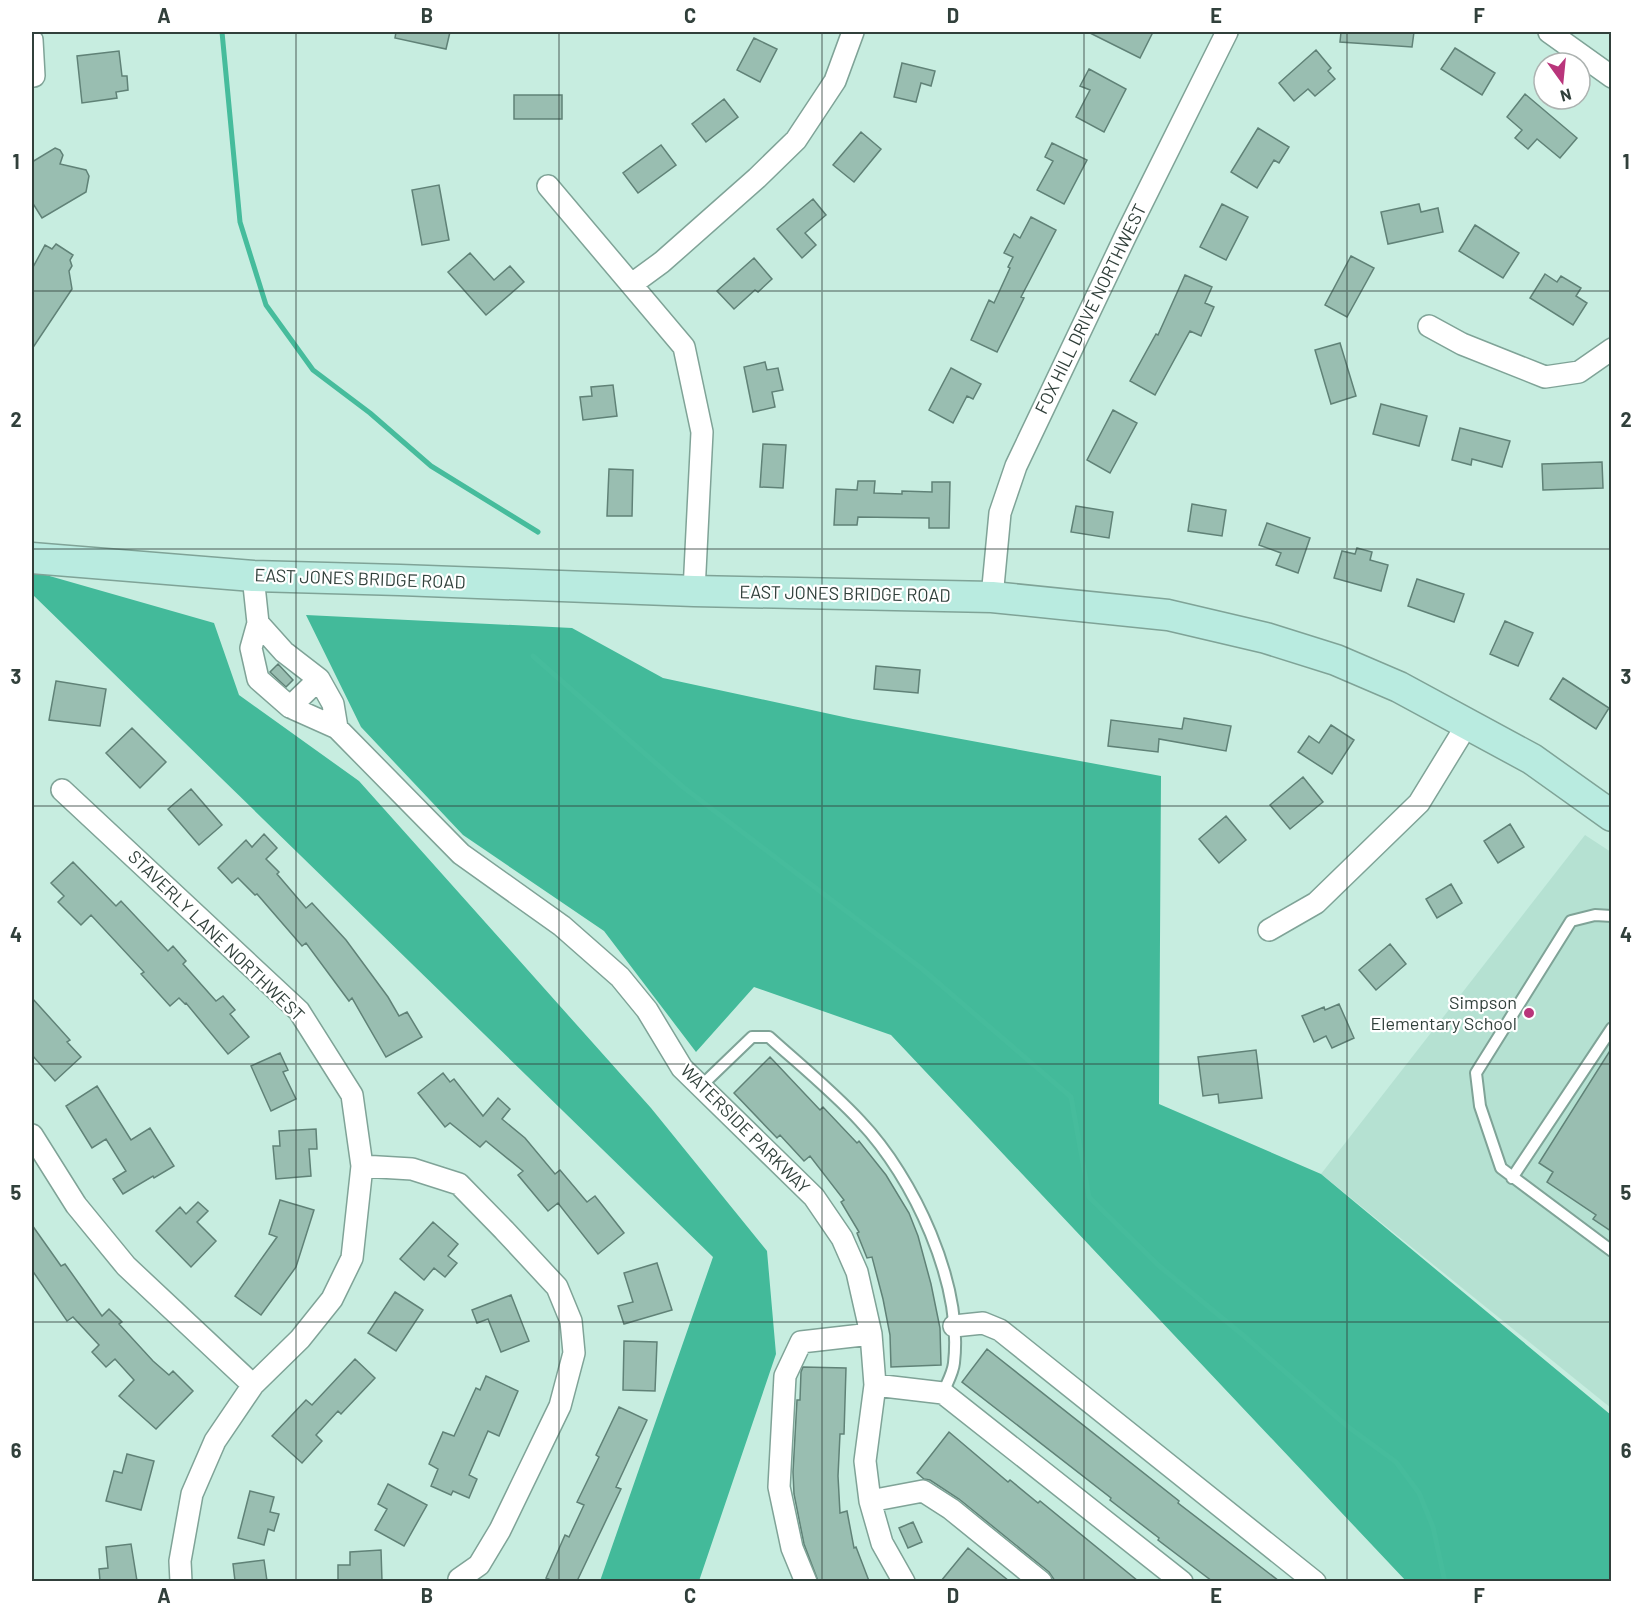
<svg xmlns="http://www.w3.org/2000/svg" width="1643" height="1613" font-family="Barlow,sans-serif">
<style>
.built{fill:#b5e1d2}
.forest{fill:#43ba9a}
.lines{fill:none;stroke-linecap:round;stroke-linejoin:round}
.stream{stroke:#46bc9c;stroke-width:5}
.building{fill:#99beb1;stroke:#608277;stroke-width:1.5}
.lane-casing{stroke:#7fa397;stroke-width:14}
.street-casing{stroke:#7fa397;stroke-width:24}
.secondary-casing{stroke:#7fa397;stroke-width:33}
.lane{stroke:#fff;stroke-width:10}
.street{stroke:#fff;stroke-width:21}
.secondary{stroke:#b9ebe0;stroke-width:30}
.grid{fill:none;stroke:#31403b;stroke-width:1.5;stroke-opacity:0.55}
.poi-dot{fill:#b9357b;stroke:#fff;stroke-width:2}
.labels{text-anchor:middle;stroke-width:4.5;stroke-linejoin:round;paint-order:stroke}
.street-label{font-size:18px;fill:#31403b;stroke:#fff}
.poi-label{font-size:18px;fill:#31403b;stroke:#fff;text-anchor:end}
.neatline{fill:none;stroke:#31403b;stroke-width:2}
.grid-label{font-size:20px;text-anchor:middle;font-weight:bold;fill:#31403b}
</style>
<rect width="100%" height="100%" fill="#c7ede0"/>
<path class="built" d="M1585 835 1611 852V1408L1321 1174Z"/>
<path class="forest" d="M32 571 214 623 239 695 359 781 651 1108 767 1251 776 1354 699 1581H600L713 1257 32 594Z
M306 615 572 628 663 678 853 719 1161 776 1159 1104 1321 1174 1611 1415V1581H1406L891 1035 754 987 696 1052 604 931 463 835 361 727Z"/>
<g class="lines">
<path class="stream" d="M222 32 240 222 266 305 313 370 370 413 431 466 538 532
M533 656 683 787 921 968 1071 1097 1089 1197 1158 1265 1244 1336 1347 1426 1396 1462 1419 1493 1433 1527 1445 1582"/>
</g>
<path class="building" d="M396 32H450L446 49 395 38Z
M1088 32H1153L1140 58Z
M1341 32H1414L1412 47 1340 42Z
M754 38 777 49 760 82 737 70Z
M1455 48 1495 73 1482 95 1441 69Z
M1316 50 1331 68 1328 71 1335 79 1315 96 1308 89 1294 101 1279 83Z
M119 51 122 76H127L128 90 116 92 117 98 82 103 77 56Z
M902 63 935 71 931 86 921 83 916 102 894 97Z
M1089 69 1126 89 1104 132 1076 117 1090 90 1080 86Z
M1525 94 1577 138 1560 158 1537 139 1528 149 1515 138 1522 130 1507 117Z
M514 95H562V119H514Z
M724 99 738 117 706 142 692 124Z
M1258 128 1289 147 1279 163 1274 160 1257 188 1231 172Z
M861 132 881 149 854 182 833 165Z
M1052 143 1087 160 1064 204 1037 190 1053 161 1045 157Z
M661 145 676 165 638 193 623 173Z
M55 148 60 150 63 155 60 164 86 170 89 176 86 192 42 218 32 202V162Z
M439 185 449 240 422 245 412 190Z
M813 199 826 215 805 233 816 245 802 258 777 229Z
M1222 204 1248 217 1226 260 1200 247Z
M1419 204 1421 212 1438 208 1443 232 1388 244 1381 212Z
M1031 217 1056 230 1021 297 1024 298 997 352 971 340 989 300 994 303 1010 268 1008 267 1013 257 1004 253 1014 234 1020 238Z
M1475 225 1519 253 1503 278 1459 251Z
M56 244 73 255 70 260 72 266 69 271 72 289 32 349V269L45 245 52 249Z
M470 253 494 280 510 266 524 282 486 315 448 272Z
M1351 256 1374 268 1347 317 1325 305Z
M754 258 772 279 758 292 755 290 734 309 717 291Z
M1545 274 1557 282 1561 276 1581 288 1576 296 1587 303 1573 325 1530 298Z
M1185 275 1212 287 1205 303 1214 307 1201 336 1190 331 1155 395 1130 381 1156 334 1158 335Z
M1340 343 1356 396 1331 404 1315 350Z
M765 362 767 370 778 368 783 390 772 392 775 407 753 412 744 367Z
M951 368 981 384 973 399 967 396 953 423 929 410Z
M613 385 617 416 583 420 580 397 592 396 591 387Z
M1381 404 1427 416 1419 446 1373 434Z
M1113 410 1137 423 1110 473 1087 460Z
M1460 428 1510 441 1502 467 1472 459 1471 465 1452 460Z
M763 444 786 445 783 488 760 487Z
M1602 462 1603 488 1543 490 1542 464Z
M609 469 633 470 632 516H607Z
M858 481H875L874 493 902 494V491L932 492V482H950L949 528H929V518L858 517 857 525H834L836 489 857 490Z
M1192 504 1226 510 1222 536 1188 531Z
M1076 506 1113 512 1109 538 1071 532Z
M1267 523 1310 538 1298 573 1276 565 1281 553 1259 545Z
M1357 548 1372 552 1370 560 1388 565 1381 591 1334 578 1342 551 1355 554Z
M1417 579 1464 594 1454 622 1408 606Z
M1505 621 1533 633 1518 666 1490 654Z
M278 664 293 680 286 687 270 672Z
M876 666 920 670 918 693 874 689Z
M1563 678 1609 708 1596 729 1550 699Z
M56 681 106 689 100 726 49 720Z
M1184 718 1231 726 1226 751 1159 739 1158 752 1108 746 1111 720 1182 729Z
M1331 725 1354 740 1332 774 1298 752 1309 736 1319 743Z
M132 728 166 762 140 788 106 753Z
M1303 777 1323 802 1290 829 1270 805Z
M191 789 222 825 199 845 168 809Z
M1226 816 1246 840 1219 863 1199 839Z
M1510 824 1524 847 1498 863 1484 841Z
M264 834 277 848 266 859 279 872 277 874 306 908 312 903 346 940 388 997 399 1016 407 1012 422 1037 386 1057 352 998 349 1001 306 943 302 946 257 894 255 895 238 878 232 883 218 868 246 840 252 847Z
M73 862 116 906 121 901 168 951 173 946 186 961 183 964 216 1001 223 996 235 1010 230 1014 249 1037 228 1054 186 1003 185 1004 179 998 170 1006 141 974 144 972 91 915 81 925 58 902 64 896 51 883Z
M1451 884 1462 903 1437 918 1426 899Z
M1390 944 1406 964 1376 990 1359 970Z
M32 998 70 1040 67 1042 81 1057 55 1081 32 1055Z
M1339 1004 1354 1038 1332 1048 1326 1036 1314 1042 1302 1016 1324 1007 1325 1010Z
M1611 1049V1231L1593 1219 1596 1215 1547 1182 1553 1172 1539 1163Z
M1256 1050 1262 1098 1219 1103 1218 1094 1203 1096 1198 1057Z
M280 1053 288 1070 283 1072 296 1099 271 1111 251 1066Z
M770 1057 820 1110 823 1107 857 1143 859 1141 886 1175 909 1213 918 1236 931 1284 940 1328 941 1365 891 1367 890 1335 883 1299 872 1257 867 1258 857 1233 859 1232 841 1202 844 1200 810 1156 804 1161 780 1135 777 1138 734 1093Z
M443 1073 450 1082 454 1079 483 1116 498 1098 510 1109 502 1119 525 1138 555 1174 560 1170 587 1202 595 1196 624 1233 598 1254 558 1203 548 1211 518 1175 523 1171 486 1141 480 1147 450 1123 445 1127 418 1093Z
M97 1086 131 1140 150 1128 174 1166 154 1178 153 1176 123 1194 113 1179 126 1171 106 1139 92 1148 66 1106Z
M316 1129 317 1149H309L311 1176 276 1179 273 1146H280L279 1131Z
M280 1200 314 1210 296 1267 261 1315 235 1296 277 1237 269 1234Z
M198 1202 208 1211 197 1222 216 1241 191 1267 156 1231 180 1207 186 1214Z
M433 1222 458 1244 448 1256 457 1263 445 1277 434 1268 424 1280 400 1259Z
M32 1225 61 1266 65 1264 102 1316 109 1309 122 1322 119 1324 153 1361 169 1375 173 1371 193 1391 156 1429 119 1396 134 1380 115 1359 106 1367 92 1352 99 1345 73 1317 67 1321 32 1270Z
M657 1263 672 1310 624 1324 618 1306 633 1302 624 1273Z
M395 1292 423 1310 396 1351 368 1333Z
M511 1295 529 1341 501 1352 488 1319 477 1323 472 1310Z
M624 1341 657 1342 655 1391 623 1390Z
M987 1349 1179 1501 1178 1503 1279 1581H1212L1158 1540 1159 1538 1110 1500 1111 1498 962 1382Z
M355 1359 375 1378 341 1414 338 1411 316 1435 322 1441 302 1463 272 1436 306 1400 312 1405Z
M803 1367 846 1368 844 1434H840L838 1476 840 1513 847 1511 854 1548 856 1547 869 1581H818L804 1544 794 1494 793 1472 797 1400H800L801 1372Z
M486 1376 518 1391 499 1436 488 1431 469 1475 477 1479 469 1498 453 1491 451 1495 431 1486 438 1469 429 1464 443 1432 454 1436 476 1388 480 1390Z
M619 1407 647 1420 616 1487 621 1489 577 1581H553L546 1578 565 1535 569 1537 584 1505 577 1502 599 1457 596 1455Z
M949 1432 1008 1482 1010 1480 1038 1503 1040 1501 1138 1581H1055L1049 1572 959 1499 930 1480 924 1479 917 1473Z
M127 1454 154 1461 141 1510 106 1501 114 1471 122 1473Z
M388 1484 427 1505 404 1546 375 1530 387 1509 378 1504Z
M250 1491 274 1497 270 1512 279 1514 274 1531 268 1529 264 1545 238 1538Z
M913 1522 922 1542 908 1548 899 1528Z
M131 1544 137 1581H100L99 1569 108 1568 106 1547Z
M968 1548 1009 1581H941Z
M381 1550 382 1581H338V1565H350V1552Z
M264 1560 267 1581H235L233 1564Z"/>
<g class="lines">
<g class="lane-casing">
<path id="lane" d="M1612 916 1595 915 1571 921 1476 1073 1480 1106 1501 1168 1612 1251
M700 1087 752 1037H769C799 1064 832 1091 860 1121 914 1178 963 1283 954 1363 953 1373 947 1383 943 1393
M1512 1178 1612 1028"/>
</g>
<g class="street-casing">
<path id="street" d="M1549 32 1612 77
M32 40 34 76
M548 186 684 347 702 432 694 591
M632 284 662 262 757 178 796 140 835 81 853 32
M1429 326 1462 344 1545 377 1579 372 1612 349
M253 576 258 623 251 648 258 679 290 707 337 728 461 854 562 926 620 977 647 1010 682 1068 814 1197 842 1238 857 1272 871 1334 875 1385 865 1461 870 1501 882 1543 904 1582
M992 597 1000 513 1016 466 1126 235 1227 32
M258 623 284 652 319 679 333 704 337 728
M290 707 319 679
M62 790 299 1011 352 1095 362 1166 352 1258 332 1299 300 1339 253 1385 215 1441 192 1494 180 1561 181 1582
M1269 930 1316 903 1419 803 1468 723
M32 1135 76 1205 126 1266 253 1385
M362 1166 412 1169 459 1184 504 1230 557 1287 571 1321 574 1353 560 1406 500 1530 479 1565 459 1579
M954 1326 983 1323 1000 1330 1315 1582
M875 1385 943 1393 1182 1582
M870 1501 923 1491 951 1509 1041 1582
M806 1582 792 1548 779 1487 785 1376 801 1342 871 1334"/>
</g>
<g class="secondary-casing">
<path id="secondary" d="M32 558 253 576 400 580 694 591 992 597 1168 615 1266 638 1336 660 1399 687 1532 759 1612 816"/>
</g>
<use href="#lane" class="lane"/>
<use href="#street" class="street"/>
<use href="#secondary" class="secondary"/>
</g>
<path class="grid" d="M296 32V1582M559 32V1582M822 32V1582M1084 32V1582M1347 32V1582M32 291H1612M32 549H1612M32 806H1612M32 1064H1612M32 1322H1612"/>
<circle class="poi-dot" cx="1529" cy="1013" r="6"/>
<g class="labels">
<g class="street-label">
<text transform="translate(1091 309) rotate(-64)" y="6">FOX HILL DRIVE NORTHWEST</text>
<text transform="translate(360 579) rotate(2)" y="6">EAST JONES BRIDGE ROAD</text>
<text transform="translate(845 594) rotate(1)" y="6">EAST JONES BRIDGE ROAD</text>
<text transform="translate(216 936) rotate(44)" y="6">STAVERLY LANE NORTHWEST</text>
<text transform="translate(745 1129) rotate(45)" y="6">WATERSIDE PARKWAY</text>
</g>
<g class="poi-label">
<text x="1517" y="1009">Simpson<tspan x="1517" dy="21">Elementary School</tspan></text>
</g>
</g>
<rect width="1643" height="1613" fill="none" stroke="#ffffff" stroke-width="66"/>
<g transform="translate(1562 81) rotate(165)"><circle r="28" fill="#ffffff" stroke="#adb3b1" stroke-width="1.5"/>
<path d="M0-4.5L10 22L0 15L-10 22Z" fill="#b9357b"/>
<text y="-9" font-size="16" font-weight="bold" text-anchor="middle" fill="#31403b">N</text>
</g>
<rect x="33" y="33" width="1577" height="1547" class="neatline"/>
<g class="grid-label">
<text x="164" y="23">A</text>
<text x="427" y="23">B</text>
<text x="690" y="23">C</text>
<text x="953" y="23">D</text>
<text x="1216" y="23">E</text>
<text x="1479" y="23">F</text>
<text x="16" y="169">1</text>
<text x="1626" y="169">1</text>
<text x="16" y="427">2</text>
<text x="1626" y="427">2</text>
<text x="16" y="684">3</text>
<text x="1626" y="684">3</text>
<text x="16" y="942">4</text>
<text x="1626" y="942">4</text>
<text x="16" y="1200">5</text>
<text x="1626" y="1200">5</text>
<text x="16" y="1458">6</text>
<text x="1626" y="1458">6</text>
<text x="164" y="1603">A</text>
<text x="427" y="1603">B</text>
<text x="690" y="1603">C</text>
<text x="953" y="1603">D</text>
<text x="1216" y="1603">E</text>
<text x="1479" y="1603">F</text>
</g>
</svg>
